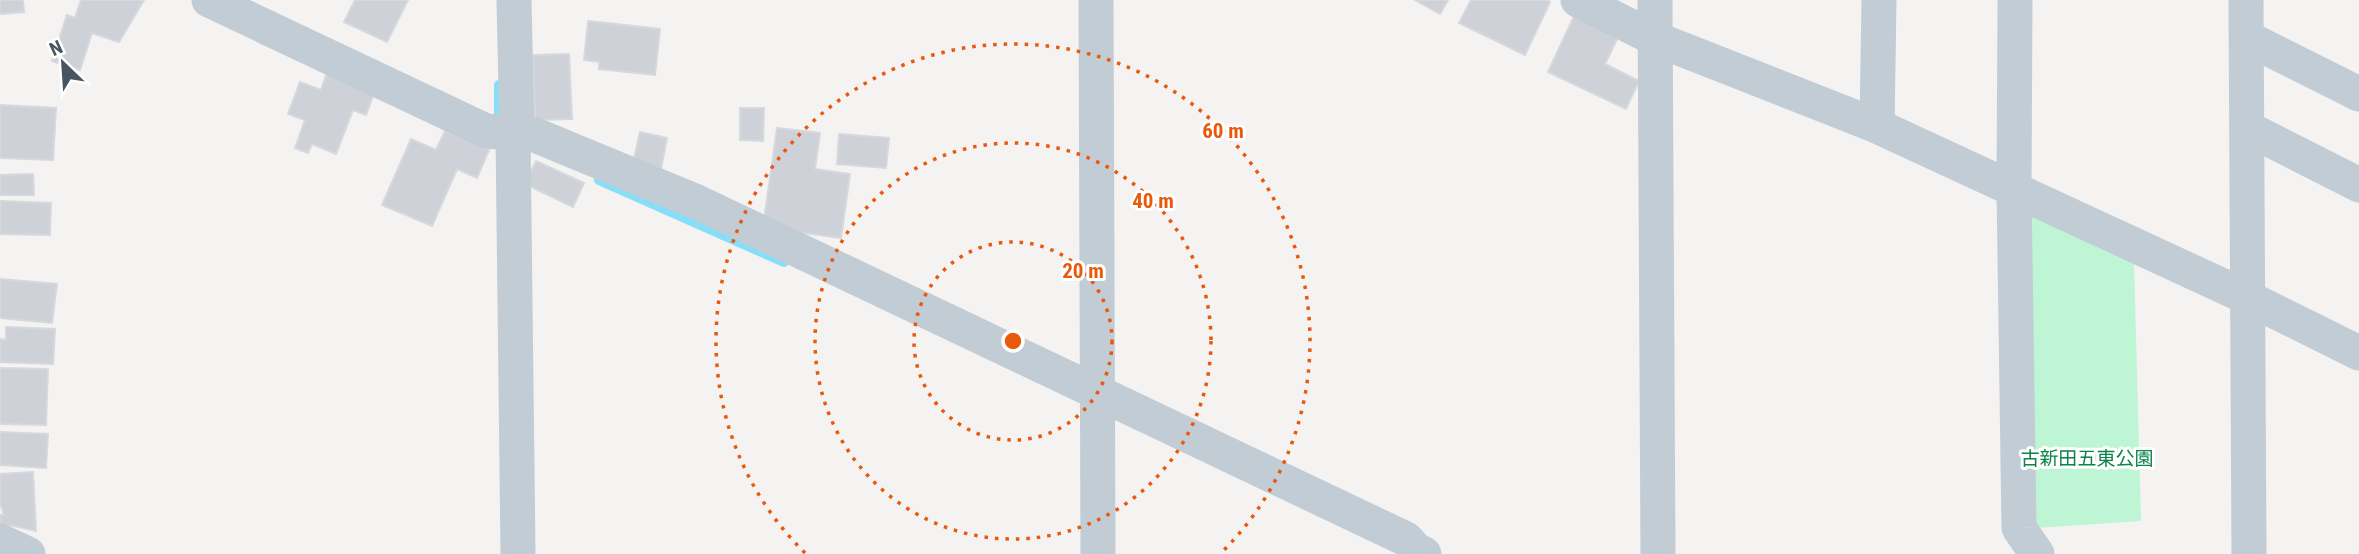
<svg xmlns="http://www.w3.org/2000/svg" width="2359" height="554" font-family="'Roboto Condensed','Noto Sans JP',sans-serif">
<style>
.green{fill:#bef5d4}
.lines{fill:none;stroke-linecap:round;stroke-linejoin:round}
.stream{stroke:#86def7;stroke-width:10}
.building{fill:#ced1d8;stroke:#d6d8de;stroke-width:2}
.minor{stroke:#c2ccd5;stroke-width:35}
.ring{fill:none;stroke:#e8590c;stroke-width:3.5;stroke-dasharray:3.5 7}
.labels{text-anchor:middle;stroke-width:6;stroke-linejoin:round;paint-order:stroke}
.park-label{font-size:19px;fill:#0d8249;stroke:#fff}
.centre{fill:#e8590c;stroke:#fff;stroke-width:3.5}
.ring-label{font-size:21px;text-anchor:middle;font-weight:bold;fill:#e8590c;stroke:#fff;stroke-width:6;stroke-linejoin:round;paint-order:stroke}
</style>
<rect width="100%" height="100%" fill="#f5f2f2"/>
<path class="green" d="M2030 213 2134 264 2141 521 2035 528Z"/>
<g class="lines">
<path class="stream" d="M499 85V125
M599 180 784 262"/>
</g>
<path class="building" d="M0 0H23L24 12 0 14Z
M81 0H144L119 42 92 33 80 70 52 61 67 15 75 18Z
M355 0H408L387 42 344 22Z
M1415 0H1448L1440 14Z
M1471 0H1547L1550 2 1525 55 1459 23Z
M1574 16 1618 37 1605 64 1639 81 1626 109 1548 72Z
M588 21 660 29 655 75 599 69V62L584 60Z
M569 54 572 119 535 120 533 55Z
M328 70 376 88 366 115 353 110 336 154 312 144 308 153 295 148 305 120 288 114 300 82 321 90Z
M0 105 56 108 53 160 0 158Z
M740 108H764L763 141 740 140Z
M777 128 820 133 815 169 850 174 841 238 763 227Z
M445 131 489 150 477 178 457 169 432 226 382 205 411 139 436 150Z
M640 132 667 138 661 169 633 163Z
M839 134 889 138 886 168 837 164Z
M536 161 584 183 573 207 525 184Z
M33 174 34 195H0V175Z
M0 201 51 203 50 235 0 234Z
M0 279 57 284 52 323 0 318Z
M6 327 55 329 53 364 0 362V339L6 340Z
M0 368 48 369 46 425 0 424Z
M0 432 48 434 46 468 0 465Z
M33 472 36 531 10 525 8 539 0 536V515H4L0 502V474Z"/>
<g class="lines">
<path class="minor" d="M209 0 486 131 535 135 697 202 1406 539 1416 550 1424 554
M514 0 517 134
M1096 0 1098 554
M1578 0 1656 39 1877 126 2238 293 2359 353
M1655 0 1658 554
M2015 0 2014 189 2019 528 2037 554
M2246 0 2249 554
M2247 38 2359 94
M1877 126 1879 0
M2247 128 2359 185
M513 134 518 554
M0 541 28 554"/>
</g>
<g class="ring">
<circle cx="1013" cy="341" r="99"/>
<circle cx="1013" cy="341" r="198"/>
<path d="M805 553A297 297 0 1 1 1221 553"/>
</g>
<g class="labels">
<g class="park-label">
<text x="2087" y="465">古新田五東公園</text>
</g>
</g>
<circle cx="1013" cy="341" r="10" class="centre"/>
<g class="ring-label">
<text x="1223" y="138">60 m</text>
<text x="1153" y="208">40 m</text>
<text x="1083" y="278">20 m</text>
</g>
<g transform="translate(63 63) rotate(335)" stroke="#ffffff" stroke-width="5" paint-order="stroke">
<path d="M0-5L12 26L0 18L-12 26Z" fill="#475562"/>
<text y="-10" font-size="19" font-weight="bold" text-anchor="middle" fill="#475562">N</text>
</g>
</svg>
